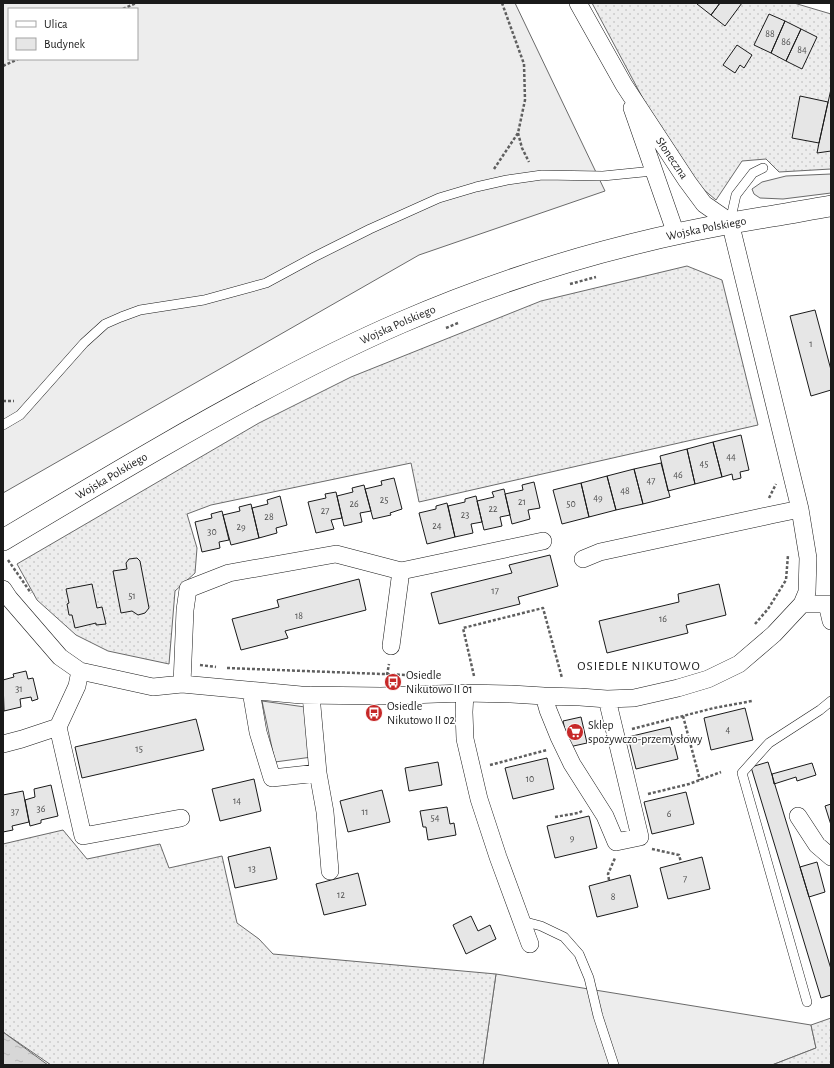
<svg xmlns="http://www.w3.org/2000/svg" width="834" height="1068" font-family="'Alegreya Sans',sans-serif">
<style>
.built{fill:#ededed;stroke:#6a6a6a;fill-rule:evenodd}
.garden{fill:url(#garden-dots);stroke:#6a6a6a}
.water{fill:url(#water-ripples);stroke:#6a6a6a}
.building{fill:#e6e6e6;stroke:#1a1a1a}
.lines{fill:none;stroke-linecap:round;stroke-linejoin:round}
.service-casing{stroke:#1a1a1a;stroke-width:10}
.minor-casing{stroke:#1a1a1a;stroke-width:18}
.tertiary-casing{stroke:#1a1a1a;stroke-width:22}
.path{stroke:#5f5f5f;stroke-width:2.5;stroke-dasharray:3 2;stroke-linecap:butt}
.service{stroke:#fff;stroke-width:9}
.minor{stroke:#fff;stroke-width:17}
.tertiary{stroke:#fff;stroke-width:21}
.labels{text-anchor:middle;stroke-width:3;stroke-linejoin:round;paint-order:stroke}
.number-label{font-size:10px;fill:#4d4d4d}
.street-label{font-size:12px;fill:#1a1a1a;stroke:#fff}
.poi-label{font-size:12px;fill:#1a1a1a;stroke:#fff;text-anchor:start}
.neighbourhood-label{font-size:13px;letter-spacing:1px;fill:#1a1a1a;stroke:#fff}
</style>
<defs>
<pattern id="garden-dots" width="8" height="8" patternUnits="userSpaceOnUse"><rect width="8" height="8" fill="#ededed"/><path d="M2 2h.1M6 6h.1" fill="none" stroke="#cbcbcb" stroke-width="1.8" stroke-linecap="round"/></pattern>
<pattern id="water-ripples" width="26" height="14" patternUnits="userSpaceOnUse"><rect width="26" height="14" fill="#d7d7d7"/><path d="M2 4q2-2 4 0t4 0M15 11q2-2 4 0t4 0" fill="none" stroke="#b8b8b8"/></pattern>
</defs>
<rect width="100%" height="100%" fill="#fff"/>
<path class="built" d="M3 3H515L605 191 419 255 3 493ZM9 9H137V59H9Z
M831 174V193L783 199 760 198 754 194 752 189 762 182 786 176Z
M262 701 305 707 312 757 275 762Z
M496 974 811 1025 816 1048 772 1065H483Z"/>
<path class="garden" d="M592 3H794L831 14V169L779 172 766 159 742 161 716 200 696 183 648 108Z
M687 266 722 280 758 425 419 502 411 463 211 505 187 514 197 548 195 573 175 591 169 664 108 651 76 635 37 600 17 564 259 423 351 377 541 301Z
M63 830 87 859 160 844 169 868 222 856 237 923 259 939 273 954 496 974 483 1065H51L3 1032V844Z
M831 1018V1065H772L816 1048 811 1025Z"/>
<path class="water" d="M3 1032 48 1065H3Z"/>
<path class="building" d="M698 3H720L711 15 697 4Z
M720 3H742L725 26 711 15Z
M769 14 785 21 771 53 754 45Z
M785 21 801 29 786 61 771 53Z
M801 29 817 37 802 69 786 61Z
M737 45 752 55 744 68 740 65 735 73 723 65Z
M831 89V151L817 153 819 143Z
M800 96 828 102 819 143 792 138Z
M815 310 831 370V390L811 396 790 316Z
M741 435 749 470 740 472 741 478 733 480 732 474 722 477 713 442Z
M713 442 722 477 695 484 687 449Z
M687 449 695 484 668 491 660 456Z
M661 463 670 497 643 504 634 469Z
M634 469 643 504 616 510 607 476Z
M607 476 616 510 589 517 581 483Z
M394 478 402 509 390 513 391 515 373 519 365 489 382 485 381 481Z
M534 482 540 508 528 510 530 519 512 524 505 494 523 490 522 485Z
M581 483 589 517 562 524 553 490Z
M364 485 371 511 360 513 362 522 344 526 337 496 353 492 352 488Z
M504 489 510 515 500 517 502 526 484 530 477 501 494 497 492 492Z
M336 492 342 518 331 520 334 529 316 533 308 502 326 498 325 494Z
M280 496 287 525 276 528 277 533 259 538 252 508 268 504 267 500Z
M476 496 482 522 471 524 473 533 455 537 448 506 465 502V499Z
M447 503 455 537 427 544 419 513 436 509V506Z
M251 504 259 538 231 545 223 515 240 511 239 507Z
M222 511 229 540 219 542 220 548 202 552 195 522 212 518 211 514Z
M550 555 558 586 518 597 520 604 439 624 431 593 512 573 509 565Z
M137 558 140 561 149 608 145 613 138 615 132 611 121 613 113 571 127 569 126 563 129 559Z
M359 579 366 610 285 631 288 638 241 650 232 619 279 607 277 600Z
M92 584 97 608 102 607 106 624 96 625V623L75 628 72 615H69L67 604 69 603 66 589Z
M719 584 726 615 686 625 688 633 607 653 599 621 679 602 678 594Z
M26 671 28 679 33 678 38 699 32 701 31 697 20 699 21 707 4 711 3 680 14 677 13 674Z
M745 708 753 740 711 750 704 718Z
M581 717 587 743 569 747 563 721Z
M196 719 204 750 82 778 75 747Z
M670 727 678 759 636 769 628 737Z
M547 758 554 789 513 799 505 768Z
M438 762 442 785 409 791 405 768Z
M768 762 831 969V995L821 998 751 767Z
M812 763 816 775 797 781 796 777 774 784 772 774Z
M254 779 261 811 220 821 212 789Z
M51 785 58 816 41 820V823L30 826 25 800 35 797 34 789Z
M382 790 390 822 348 832 340 801Z
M23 791 29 822 12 826 13 830 3 832V795Z
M686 792 694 824 652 834 644 802Z
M831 804V825L825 806Z
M447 807 450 824 454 823 456 835 428 840 426 827H423L420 811Z
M589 816 597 848 555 858 547 826Z
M270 847 277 879 235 888 228 857Z
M702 857 710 889 668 899 660 868Z
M817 862 825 892 809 897 800 867Z
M358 873 366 905 324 915 316 884Z
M630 875 638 907 597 917 589 886Z
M471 916 478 931 490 925 496 939 466 954 453 925Z"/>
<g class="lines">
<g class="service-casing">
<path id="service" d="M730 222 736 195 753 173 763 168
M3 425 20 415 84 343 105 324 121 317 140 310 204 300 266 283 314 257 370 229 439 198 476 187 507 180 542 175 603 176 653 171
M522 921 541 926 564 937 579 954 589 978 598 1016 614 1065
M807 1002 742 773 769 743 820 710 831 701"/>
</g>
<g class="minor-casing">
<path id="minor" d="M632 108 676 234
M583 559 600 552 771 515 800 509
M3 589 9 598 60 657 80 671 153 687 182 684 301 695 381 696 465 693 511 694 544 696 580 697 607 699 634 698 678 688 708 679 739 664 774 634 802 604 807 592 808 558 800 509 730 222 704 204 687 181 624 85 578 3
M802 604H831
M827 604 831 621
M391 646 401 571
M182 684 185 610 188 589 229 573 336 554 401 571 543 541
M251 691 258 732 272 778 318 773
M465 693 464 712 465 739 479 799 498 857 530 944
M311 695 318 773 325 812 330 871
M544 696 548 710 559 737 572 764 605 816 616 842 640 837 607 699
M58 727 83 836 181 818
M3 744 22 739 58 727 77 686 80 671
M798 816 817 845 831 857"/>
</g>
<g class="tertiary-casing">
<g id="tertiary">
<path id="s1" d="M3 540C55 509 107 478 159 448 237 403 317 359 400 323 519 271 645 236 773 216 792 213 812 209 831 206"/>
</g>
</g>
<path class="path" d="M123 9 136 3
M3 66 18 59
M518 133 522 148 529 162
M494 169 518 133 525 100 524 64 502 3
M570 284 596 277
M446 328 458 323
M3 401H14
M769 498 776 484
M8 560 31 593
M755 624 768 609 786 580 788 555
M200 665 216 667
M227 668 408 675
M387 675 389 664
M474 676 463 628 543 608 562 678
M683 716 700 780
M632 729 714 708 752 701
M490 765 547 750
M648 794 689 784 721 772
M555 817 578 813 582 811
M652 849 679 855 681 862
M609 880 608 874 615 858"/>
<use href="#service" class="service"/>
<use href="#minor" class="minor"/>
<use href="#tertiary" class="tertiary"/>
</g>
<defs>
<g id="bus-disc" transform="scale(0.9)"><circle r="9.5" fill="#c62828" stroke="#fff"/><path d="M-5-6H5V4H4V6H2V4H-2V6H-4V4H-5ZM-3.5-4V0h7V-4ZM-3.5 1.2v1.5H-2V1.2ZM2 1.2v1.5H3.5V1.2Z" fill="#fff"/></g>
<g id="supermarket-disc" transform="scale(0.9)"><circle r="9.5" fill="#c62828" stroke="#fff"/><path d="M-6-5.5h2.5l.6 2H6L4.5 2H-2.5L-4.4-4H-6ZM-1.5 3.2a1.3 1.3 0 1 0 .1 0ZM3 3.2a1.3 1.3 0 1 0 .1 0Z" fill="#fff"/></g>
</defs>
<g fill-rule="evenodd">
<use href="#bus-disc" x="393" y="682"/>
<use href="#bus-disc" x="374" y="713"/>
<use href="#supermarket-disc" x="575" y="732"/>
</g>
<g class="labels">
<g class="number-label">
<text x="770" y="37">88</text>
<text x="786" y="45">86</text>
<text x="802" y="53">84</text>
<text x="811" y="347">1</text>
<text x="731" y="460">44</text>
<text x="704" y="467">45</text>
<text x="678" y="478">46</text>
<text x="651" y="484">47</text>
<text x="625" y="494">48</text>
<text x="598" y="501">49</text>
<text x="384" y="503">25</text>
<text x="522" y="505">21</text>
<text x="354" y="507">26</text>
<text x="571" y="507">50</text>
<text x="493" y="512">22</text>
<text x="325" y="514">27</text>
<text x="465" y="518">23</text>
<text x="269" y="520">28</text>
<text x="437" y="529">24</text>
<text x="241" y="530">29</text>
<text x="212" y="535">30</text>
<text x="495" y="594">17</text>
<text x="132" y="599">51</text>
<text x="299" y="619">18</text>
<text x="663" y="622">16</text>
<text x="19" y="692">31</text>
<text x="728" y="733">4</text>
<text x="139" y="752">15</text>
<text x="530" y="782">10</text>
<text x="237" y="804">14</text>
<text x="41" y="812">36</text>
<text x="15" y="815">37</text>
<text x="365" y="815">11</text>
<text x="669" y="817">6</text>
<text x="435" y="821">54</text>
<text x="572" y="841">9</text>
<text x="252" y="872">13</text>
<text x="685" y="882">7</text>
<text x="341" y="898">12</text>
<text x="613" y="900">8</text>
</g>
<g class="street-label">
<text transform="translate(672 158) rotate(56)" y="4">Słoneczna</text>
<text dy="4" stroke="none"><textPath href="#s1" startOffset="774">Wojska Polskiego</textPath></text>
<text dy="4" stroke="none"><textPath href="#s1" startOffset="450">Wojska Polskiego</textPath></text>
<text dy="4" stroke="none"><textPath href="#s1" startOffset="126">Wojska Polskiego</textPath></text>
</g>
<g class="poi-label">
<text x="406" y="679">Osiedle<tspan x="406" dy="14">Nikutowo II 01</tspan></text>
<text x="387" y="710">Osiedle<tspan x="387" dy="14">Nikutowo II 02</tspan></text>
<text x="588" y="729">Sklep<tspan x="588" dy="14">spożywczo-przemysłowy</tspan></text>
</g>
<g class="neighbourhood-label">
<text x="639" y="670">OSIEDLE NIKUTOWO</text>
</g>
</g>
<rect width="834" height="1068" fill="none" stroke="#1a1a1a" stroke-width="8"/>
<rect x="8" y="8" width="130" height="52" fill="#ffffff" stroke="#a3a3a3"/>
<rect x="16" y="21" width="20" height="6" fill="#ffffff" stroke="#a3a3a3"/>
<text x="44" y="28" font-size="12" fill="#1a1a1a">Ulica</text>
<rect x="16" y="38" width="20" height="12" fill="#e6e6e6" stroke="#a3a3a3"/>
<text x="44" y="48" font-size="12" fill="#1a1a1a">Budynek</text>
</svg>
